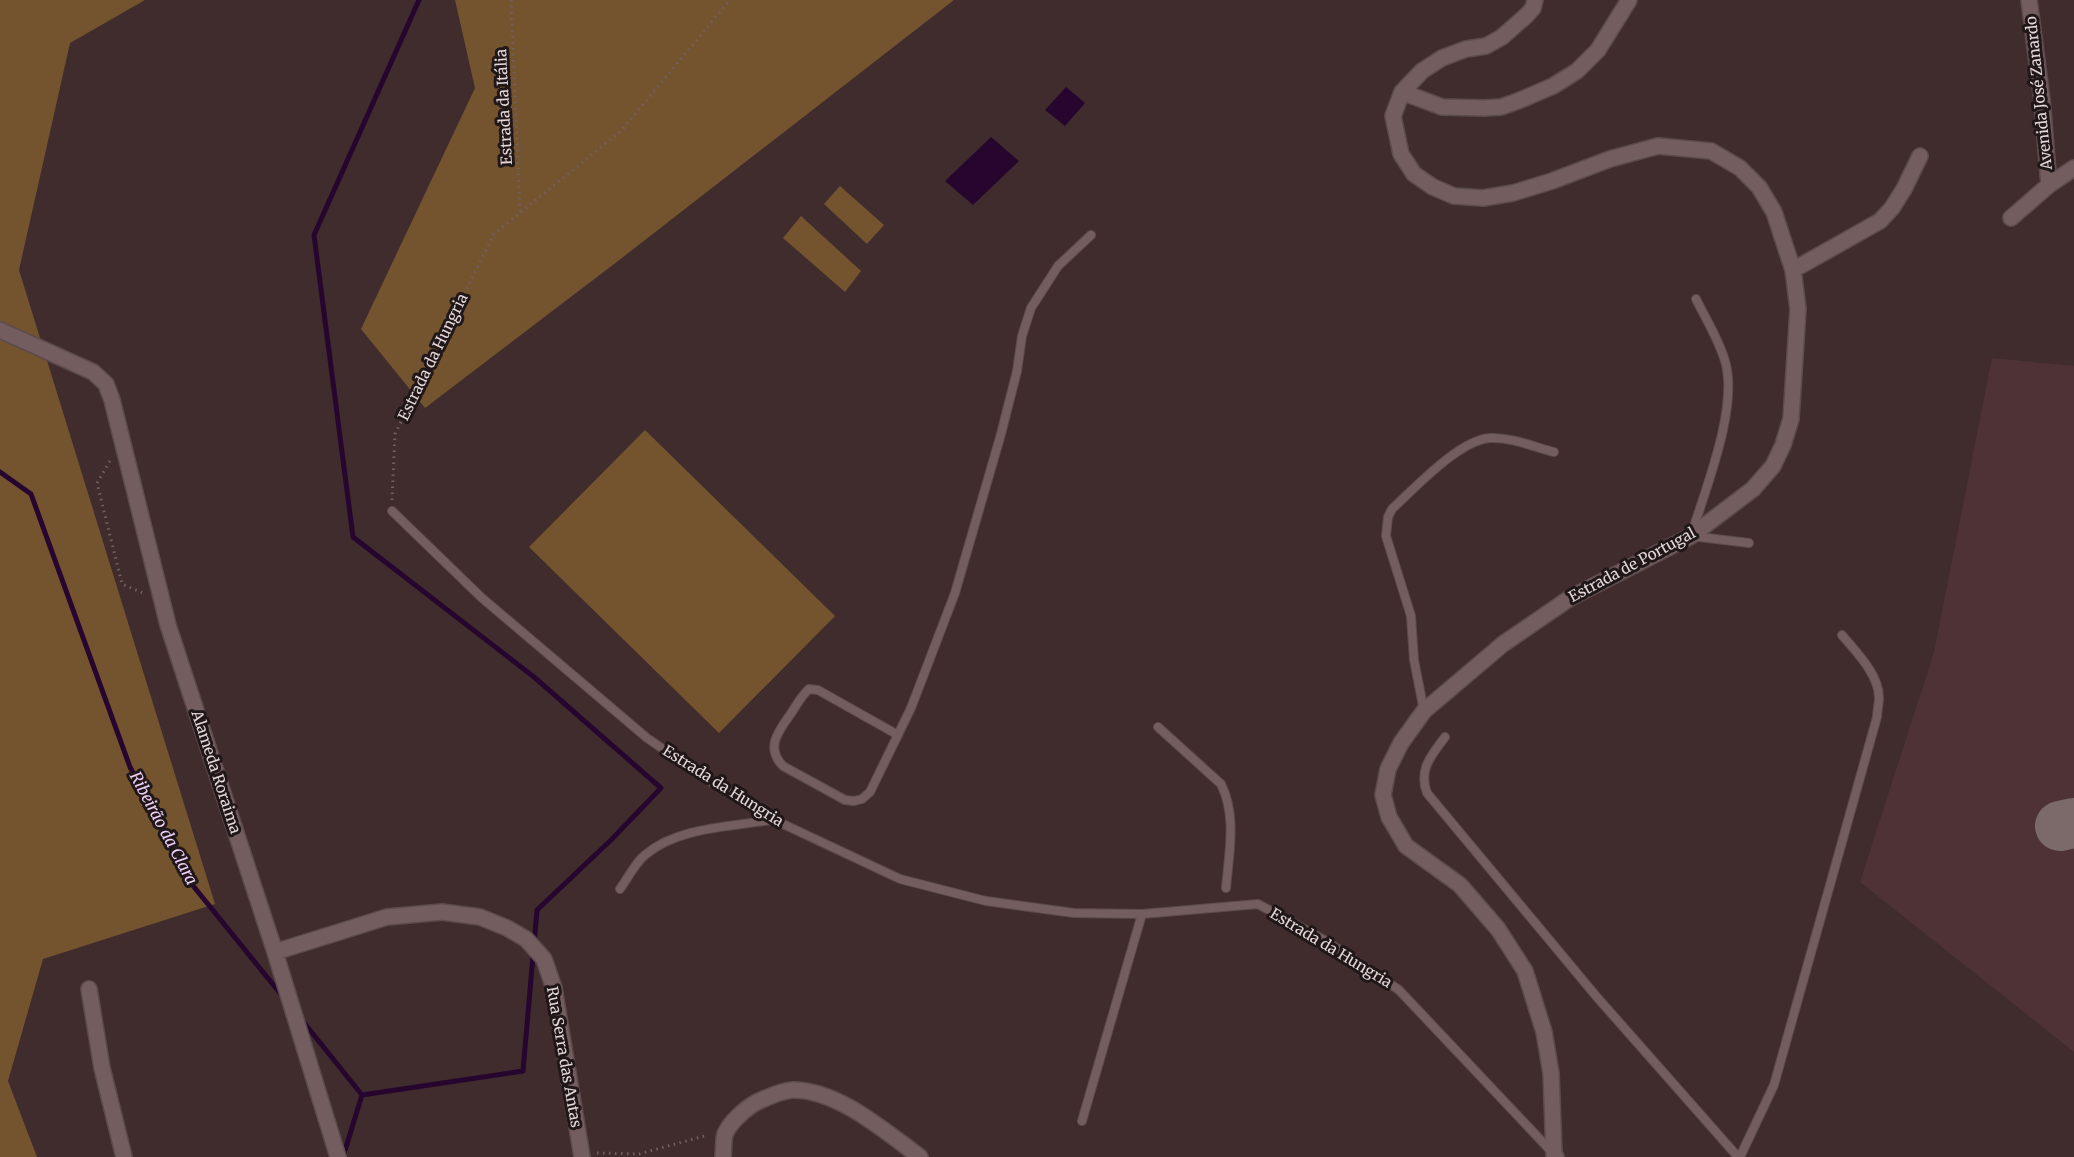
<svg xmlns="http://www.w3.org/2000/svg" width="2074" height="1157" font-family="Merriweather,serif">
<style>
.built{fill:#4e3235}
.green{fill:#73542f}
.water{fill:#26062f}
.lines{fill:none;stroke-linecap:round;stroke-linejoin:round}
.stream{stroke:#26062f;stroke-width:5}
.taxiway{stroke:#7c6a6b;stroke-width:50}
.service-casing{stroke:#5c4b4d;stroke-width:10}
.minor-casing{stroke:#5c4b4d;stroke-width:18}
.path{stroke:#726061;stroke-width:3;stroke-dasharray:1.5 4.5;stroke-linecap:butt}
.service{stroke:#745d5e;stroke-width:8}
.minor{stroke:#745d5e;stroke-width:15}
.labels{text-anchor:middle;stroke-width:6;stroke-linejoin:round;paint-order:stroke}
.street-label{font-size:15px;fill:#e6d8d9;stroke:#201718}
.water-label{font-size:16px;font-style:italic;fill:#f0d0fb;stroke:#201718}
</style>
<rect width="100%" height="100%" fill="#402c2d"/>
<path class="built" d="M1992 358 2074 366V1052L1860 882 1934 652Z"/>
<path class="green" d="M0 0H145L70 43 19 270 215 904 43 959 8 1081 37 1157H0Z
M455 0H954L618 261 425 408 361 329 475 88Z
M840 186 884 225 867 244 824 204Z
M801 216 861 271 845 292 783 238Z
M645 430 835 616 719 733 529 547Z"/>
<path class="water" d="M1066 87 1085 103 1065 126 1045 110Z
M991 137 1019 161 973 205 945 181Z"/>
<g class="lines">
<path class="stream" d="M0 472 31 494 130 767 186 877 284 998
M301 1019 362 1095 343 1157
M362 1095 523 1071 537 910 611 840 661 788 534 677 353 537 314 235 419 0"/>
<path class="taxiway" d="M2060 826 2074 823"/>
<g class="service-casing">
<path id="service" d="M1696 299C1706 319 1719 340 1725 361 1739 407 1705 490 1691 536L1749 543
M392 511 482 598 647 738 711 782 783 824 900 879 986 901 1074 913 1142 914 1258 904 1326 941 1399 990 1551 1151
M1424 711 1414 660 1411 616 1386 536 1388 517 1392 509C1415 488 1459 440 1490 438 1511 437 1534 447 1554 452
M1158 727 1221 784C1237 816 1229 853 1226 888
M898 735 818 690 809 689C802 695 797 704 792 712 780 729 764 747 783 766L845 800 854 801 862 799 870 792 911 708 955 593 1001 434 1017 371 1022 336 1031 308 1058 266 1091 235
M1445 737C1432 755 1418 769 1427 793L1596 996 1738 1157
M620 889C628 878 635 863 645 855 679 826 734 827 776 819
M1082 1121 1142 914
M1740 1157 1774 1085 1877 717C1877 711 1879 704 1879 698 1879 674 1856 652 1842 635"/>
</g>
<g class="minor-casing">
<path id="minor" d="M1535 0 1533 8 1527 15 1502 37 1486 46 1466 49 1442 58 1422 71 1402 92 1393 116 1401 154 1414 174 1433 187 1454 196 1483 198 1513 193 1552 181 1610 159 1658 146 1711 151 1740 168 1759 187 1774 212 1793 270 1798 309 1791 419 1783 445 1773 466 1753 489 1691 536 1570 598 1503 644 1424 711 1401 743 1388 769 1383 795 1389 817 1406 846 1460 885 1498 929 1525 971 1544 1032 1551 1073 1554 1154 1556 1157
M2029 0 2042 100 2049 185
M1402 92 1442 107 1484 108 1501 107 1518 101 1553 86 1577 71 1598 50 1629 0
M2011 218 2049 185 2074 168
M1793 270 1880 221 1892 208 1904 189 1920 156
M0 330 93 372 106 384 112 400 168 625 275 952 338 1157
M275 952 387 917 442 912 480 917 507 928 526 939 544 959 554 988 582 1157
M89 989 102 1068 124 1157
M723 1157C724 1150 723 1141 725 1134 730 1122 746 1108 757 1102 768 1097 780 1091 792 1090 837 1089 886 1132 920 1157"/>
</g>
<path class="path" d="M511 0 520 213
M110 461 97 483 122 584 143 593
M392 500 395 434 494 234 621 131 730 0
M597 1153 639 1154 708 1135"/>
<use href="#service" class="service"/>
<use href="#minor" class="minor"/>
</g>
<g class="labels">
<g class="street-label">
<text transform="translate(2039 93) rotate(-96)" y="5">Avenida José Zanardo</text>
<text transform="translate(504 107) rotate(-93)" y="5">Estrada da Itália</text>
<text transform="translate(433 357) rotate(-64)" y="5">Estrada da Hungria</text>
<text transform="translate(1632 565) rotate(-28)" y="5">Estrada de Portugal</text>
<text transform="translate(216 772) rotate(72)" y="5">Alameda Roraima</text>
<text transform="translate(723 786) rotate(32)" y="5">Estrada da Hungria</text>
<text transform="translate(1331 948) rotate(31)" y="5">Estrada da Hungria</text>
<text transform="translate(564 1057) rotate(80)" y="5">Rua Serra das Antas</text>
</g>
<g class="water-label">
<text transform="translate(164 828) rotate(62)" y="6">Ribeirão da Clara</text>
</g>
</g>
</svg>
